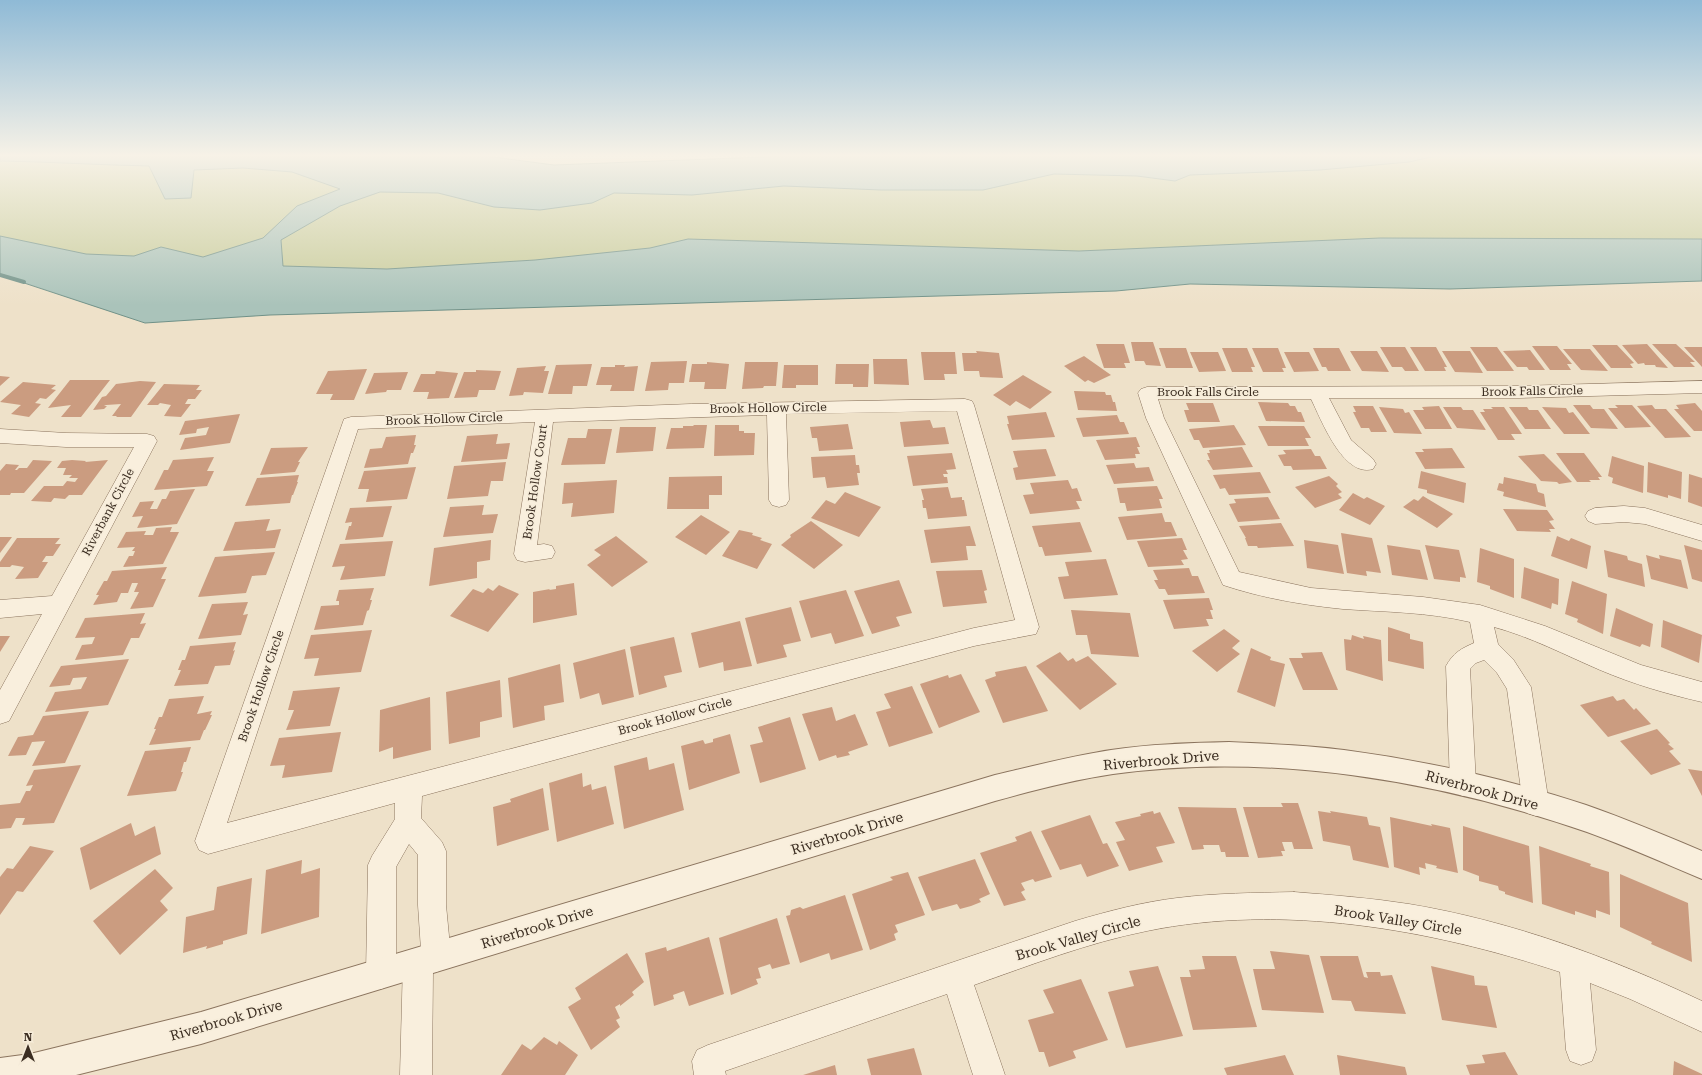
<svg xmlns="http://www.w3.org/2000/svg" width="1702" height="1075" font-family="'Roboto Serif',serif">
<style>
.green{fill:#c9cd9d}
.water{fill:#aac3ba;stroke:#709188}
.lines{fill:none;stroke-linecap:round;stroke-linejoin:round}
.stream{stroke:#709188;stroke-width:4}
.building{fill:#cb9c80}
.minor-casing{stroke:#8b745e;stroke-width:1}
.tertiary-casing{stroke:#8b745e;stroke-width:2}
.minor{fill:#f9efdd;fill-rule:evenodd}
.tertiary{fill:#f9efdd;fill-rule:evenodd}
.labels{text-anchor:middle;stroke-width:3;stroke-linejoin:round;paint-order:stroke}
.street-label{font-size:12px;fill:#3b2d21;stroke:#f6ecd9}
.near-street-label{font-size:14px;fill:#3b2d21;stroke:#f6ecd9}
</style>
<rect width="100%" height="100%" fill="#eee1c9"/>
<path class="green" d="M0 155H133L375 179 1412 155H1702V254L299 281 73 265 0 243Z"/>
<path class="water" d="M0 155H478L554 165 815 155H1440L1409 162 1320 170 1190 175 1175 181 1137 176 1054 174 983 190H881L784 186 692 195 614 193 592 203 540 210 494 207 438 193 380 192 340 206 281 240 283 266 387 269 535 260 650 248 688 239 1079 251 1380 238 1702 239V281L1450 289 1190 284 1116 291 270 315 145 323 0 275V236L86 254 134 256 161 247 203 257 263 238 297 206 340 189 292 172 243 168 194 170 191 198 165 199 149 166C100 165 52 162 3 161H0Z"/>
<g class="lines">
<path class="stream" d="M0 275 24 282"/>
</g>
<path class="building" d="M1131 342H1153L1161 366 1146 365 1144 361H1135Z
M1096 344H1124L1130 363H1124L1126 368H1104Z
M1647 344 1668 368 1656 367 1655 365H1645L1644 363 1638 364 1622 345Z
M1652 344H1676L1695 362H1690L1695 367H1674Z
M1592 345H1617L1634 363 1630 364 1633 368H1611Z
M1532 346H1557L1572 364H1567L1571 370H1550Z
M1380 347H1405L1419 371H1405L1402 367H1392Z
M1410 347H1436L1447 367H1444L1446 371H1425Z
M1470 347H1497L1514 371H1487Z
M1684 347H1702V367Z
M1159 348H1186L1193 368H1166Z
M1222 348H1247L1255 367H1251L1253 372H1232Z
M1252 348H1278L1286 368H1282L1284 372H1263Z
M1313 348H1339L1351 371H1328L1326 367H1322Z
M1563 349H1590L1608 371 1581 370Z
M1530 350 1545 370H1529L1527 367H1517L1503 351Z
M976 351 999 353 1003 378 980 377 979 371H964L962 353H977Z
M1350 351H1377L1389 372 1362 371Z
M1442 351H1470L1483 373 1455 372Z
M921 352H955L957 374H944L945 380H924Z
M1190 352H1218L1226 371 1199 372Z
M1284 352H1309L1319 371 1294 372Z
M1084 356 1111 375 1094 383 1088 380 1085 382 1064 366Z
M873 359H907L909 385 874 384Z
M687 361 684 383H669L668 390 645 391 651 362Z
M707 362 729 364 726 389H704L705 382H689L692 364H707Z
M745 362H778L776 386H764L763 388 742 389Z
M592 364 587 386H573L572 394H548L556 365Z
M836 364H869L868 387H853V384H835Z
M615 365H625L624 367 638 366 634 391H610L612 385H596L601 367H615Z
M784 365H818V385H796V388H782Z
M546 366 544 371H549L543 393 524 392 523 395 509 396 517 368Z
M367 369 354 400H330L333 394H316L328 371Z
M476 370 501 371 495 390H479L477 397 454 398 464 372H476Z
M436 371 458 373 449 398 427 399 429 392H413L421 374H435Z
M408 372 401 390H387L386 392 365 394 374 373Z
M1023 375 1052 392 1030 409 1016 401 1010 406 993 395Z
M0 376 10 377 0 386Z
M70 380H110L81 417H61L71 405 48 408Z
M140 381 156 382 131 417H116L117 416H112L121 404 106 405 104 406H107L104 409 93 410 102 397 106 396 116 384Z
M23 382 56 385 51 389 56 390 46 399 40 398 35 403 41 404 29 417 11 414 21 405 0 402Z
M164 384 200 385 196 390H202L195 399H188L185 404H191L181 417 164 416 171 405 160 403 158 405H147Z
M1074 391 1105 392 1106 395H1111L1113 402H1115L1117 411 1078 410Z
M1258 402 1288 403 1290 406H1295L1298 412H1301L1305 422 1266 421Z
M1186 403H1213L1220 422H1188L1184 410H1189Z
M1695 403 1702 411V431H1694L1674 409H1679L1676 405Z
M1573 405H1590L1593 409H1604L1618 429 1591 428Z
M1615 405H1632L1651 427 1625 428 1608 408H1618Z
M1652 405 1655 409H1666L1691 437 1665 438 1637 406Z
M1353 406H1373L1387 432H1371L1369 428H1361L1353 412H1356Z
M1439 406 1452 429H1425L1413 410H1424L1422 407Z
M1379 407 1403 409 1405 413 1409 412 1422 434 1394 433Z
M1443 407H1461L1463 410H1473L1486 430 1457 428Z
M1491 407H1504L1522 434H1511L1515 440H1498L1480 412H1485L1483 409H1493Z
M1509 407H1527L1529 410H1538L1551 429H1525Z
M1542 407 1566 408 1569 413 1573 412 1590 434H1564Z
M1046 412 1055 437 1012 440 1007 424H1009L1007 416Z
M240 414 230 443 180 450 185 438 206 435 209 427 197 429 196 433 179 435 185 421Z
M1117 415 1120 422H1124L1129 434 1083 437 1076 418Z
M930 420 933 428 945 427 949 444 904 447 900 422Z
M848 424 853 449 819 451 817 438H812L810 427Z
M694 425H707L704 448 666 449 671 428H683V426H693Z
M715 425H739V431H744V433H755L754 455 714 456Z
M1234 425 1246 445 1203 448 1199 440H1194L1189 429Z
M1258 426H1304L1311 438H1305L1309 446H1268Z
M620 427H656L653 451 616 453Z
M588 429H612L605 464 561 465 568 438H586Z
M498 434 496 444 510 443 507 459 461 462 467 436Z
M416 435 414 445H416L413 453H411L408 464 364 468 370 449 382 448 386 437Z
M1136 437 1140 447H1137L1140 454H1135L1136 458 1105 460 1096 440Z
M308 447 298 462H300L295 472 260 475 271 448Z
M1242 447 1253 467 1213 470 1207 460H1210L1207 453H1210L1209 450Z
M1452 448 1465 468 1425 469 1415 452H1424L1422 449Z
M1046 449 1056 476 1016 480 1013 468 1018 467 1013 451Z
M1311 449 1315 456H1320L1327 469 1293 470 1291 466H1284L1278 455 1286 454 1283 450Z
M952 453 956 469 946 470 948 474H943L944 477H947L948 483 913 486 907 456Z
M1556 453H1584L1602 477H1598L1600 480H1589L1591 482H1577Z
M1544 454 1572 482 1559 484 1557 482 1541 481 1518 456Z
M855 455 856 465H859L860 473H857L859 485 827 488 825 477 813 478 811 457Z
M1612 456 1644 466 1643 493 1612 483 1613 478 1608 476Z
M214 457 207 471H214L207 486 154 490 164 470H168L173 460Z
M33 460 52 461 24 493H11L10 495H0V471L6 464 19 465 15 470H17L19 468H27Z
M72 460 86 461 85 462 108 460 82 495H69L65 499 54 498 51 502 31 501 44 486H63L67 481 75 482 78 478H69L72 475H63L66 468H57L62 461Z
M506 462 503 481H491L488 496 447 499 454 466Z
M1648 462 1682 472 1681 499 1668 495V498L1647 492Z
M1134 463 1136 468 1149 467 1154 481 1114 484 1106 465Z
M416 467 407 499 366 502 369 489H358L364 471Z
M1421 471 1466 483 1464 503 1427 493V490L1418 488Z
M1260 472 1271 493 1229 495 1225 488 1220 489 1213 475Z
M1689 474 1702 478V507L1688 502Z
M299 475 297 482H298L293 495H292L290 503 245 506 257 478Z
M722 476V495H709V509H667L669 477Z
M1329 476 1338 484 1336 486 1342 492 1338 494 1342 498 1315 508 1295 487Z
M1504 477 1536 484 1538 492 1544 494 1546 507 1503 496 1504 492 1497 490 1499 483 1503 484Z
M617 480 614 513 571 517 573 503 562 504 564 483Z
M1068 480 1072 489 1077 488 1082 501H1076L1080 509 1030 514 1023 495 1034 494 1030 483Z
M1157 486 1163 499H1159L1162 508 1127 511 1125 503H1120L1117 488Z
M948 487 951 498 962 497V500H964L967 516 928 519 926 508H923L922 500H924L921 489Z
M195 489 177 524 137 528 143 516 132 517 140 502 154 501 150 509H157L162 499H166L170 491Z
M845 492 881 507 859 537 811 518 826 500 835 504Z
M1353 493 1364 499 1367 497 1385 506 1370 525 1339 510Z
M1423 496 1453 514 1437 528 1403 507 1414 499 1418 501Z
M1268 497 1280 519 1238 522 1229 504 1236 503 1234 499Z
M484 505 482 515 498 514 493 533 443 537 450 507Z
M392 506 383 537 345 540 349 526H351L352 522 345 523 350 508Z
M1503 509 1547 510 1554 520 1549 521 1555 529H1549L1551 532 1517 531Z
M1162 513 1165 522H1171L1177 536 1127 540 1118 517Z
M701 515 730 532 706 555 675 537Z
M270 519 266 531 281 529 275 548 223 551 235 522Z
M811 521 843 545 814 569 781 545 791 537 790 535Z
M1080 522 1092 552 1045 556 1042 547H1039L1032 526Z
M1281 523 1294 546 1258 548 1257 546H1248L1245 538H1246L1239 526Z
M970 526 976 546H966L968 560 931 563 924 530Z
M172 527 170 532H179L163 564 123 567 129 556H133L135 551H132L135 547 117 548 126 532 146 531 144 535H153L156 528Z
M739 530 753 533 752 535 762 538 760 540 772 544 757 569 722 556Z
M1341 533 1372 538 1381 573 1366 571 1367 576 1347 573Z
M616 536 648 562 612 587 587 565 601 555 594 550Z
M1557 536 1569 541 1571 538 1591 546 1587 569 1551 556Z
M0 537H12L0 553Z
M17 538H60L55 544H61L53 556H46L42 562H48L38 578 15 579 24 567 12 565 10 567H0V562Z
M1182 538 1187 550H1183L1188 559 1181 560 1184 565 1148 567 1137 541Z
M491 540 490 560 477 562V578L429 586 434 548Z
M1304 540 1338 545 1344 574 1307 568Z
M393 541 385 576 340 580 345 566 332 567 340 544Z
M1387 545 1420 550 1428 580 1392 575Z
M1425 545 1459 550 1466 578 1460 577V582L1434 579Z
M1684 545 1702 550V582L1692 579Z
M1480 548 1514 559V598L1490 589V586L1477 582Z
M1604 550 1627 556 1628 560 1642 564 1645 587 1608 577Z
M275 552 266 575 252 576 246 593 198 597 215 557Z
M1646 555 1660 559 1659 555 1681 560 1688 589 1651 579Z
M1106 559 1118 595 1064 599 1058 577 1069 576 1065 562Z
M167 567 161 579H166L153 607 130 609 139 592H134L138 583H132L128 593H121L117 602 93 605 99 595H96L104 581H107L112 571Z
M1524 567 1559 579 1558 605 1552 603 1551 609 1521 598Z
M1189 568 1192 576H1198L1205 593 1168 595 1165 589H1159L1154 580H1158L1153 570Z
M982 570 987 590 984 591 987 603 943 607 936 571Z
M899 580 912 613 896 617 900 626 872 634 854 591Z
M1572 581 1607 594 1603 634 1577 622 1578 619 1565 614Z
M574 583 577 615 533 623V592L550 589 549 590 556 589V586Z
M499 585 519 594 488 632 450 616 473 589 483 593 488 588 493 591Z
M374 588 370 600H372L369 610 367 611 363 625 314 630 321 606 339 605V601H336L339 590Z
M846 590 864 636 835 644 831 633 811 638 799 601Z
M1209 598 1213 610H1210L1213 619H1206L1209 626 1174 629 1163 600Z
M248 602 243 615 248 614 241 635 198 639 212 604Z
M791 607 801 641 783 645 787 657 757 664 745 618Z
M1616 608 1653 624 1650 647 1642 644 1640 647 1610 636Z
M1071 610 1130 613 1139 657 1091 654 1087 635H1076Z
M145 613 140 624 146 623 139 638H131L123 655 75 660 82 645 92 644 95 637 75 638 85 618Z
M1663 620 1702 635 1699 663 1661 647Z
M740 621 752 666 724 671 723 662 699 668 691 633Z
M1388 627 1410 634V639L1423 642 1424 669 1388 661Z
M1224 629 1240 641 1232 648 1240 654 1217 672 1192 651Z
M372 630 361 672 314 676 319 658 304 659 311 635Z
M1352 635 1364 639 1363 636 1381 640 1383 681 1346 670 1344 639 1351 640Z
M0 636H10L0 652Z
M674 637 682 672 664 676 667 687 639 695 630 647Z
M236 642 233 651 235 650 230 665 215 666 208 684 174 686 181 670H178L182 660H185L190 646Z
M1251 648 1271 657 1270 660 1285 664 1275 707 1237 692Z
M625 649 634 697 602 705 599 693 580 699 573 663Z
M1060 652 1068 661 1073 658 1076 662 1088 656 1117 684 1080 710 1036 666Z
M1322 652 1338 690H1303L1289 658H1303L1301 653Z
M129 659 108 705 45 712 55 692 81 689 87 677 73 678 70 685 49 687 61 666Z
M560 664 564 702 544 706 545 720 513 728 508 678Z
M1026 666 1048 711 1003 723 985 680 996 676 995 672Z
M961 674 980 712 939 728 920 684 948 675 949 678Z
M500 680 502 717 480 722V737L449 744 446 692Z
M912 686 933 733 889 747 876 712 891 708 884 694Z
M340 687 330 726 286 730 294 710H288L293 691Z
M204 696 197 714 212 711 210 715H212L205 730H204L200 740 149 745 156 729H154L159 717H162L169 699Z
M1613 696 1617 701 1624 699 1634 710 1636 708 1651 724 1608 737 1580 705Z
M430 697 431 750 393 759V747L379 752 380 710Z
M832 707 836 721 855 714 868 745 848 752 850 755 837 758 836 755 819 761 802 714Z
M89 711 65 763 32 766 45 741 32 742 26 755 8 756 18 737 33 735 43 716Z
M790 717 806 769 760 783 750 745 763 742 758 727Z
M1657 729 1670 743 1668 744 1674 749 1669 751 1681 764 1651 775 1620 741Z
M341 732 332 772 282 778 285 765 270 766 279 738Z
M730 734 740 773 689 790 681 746 703 740 705 744 713 742V739Z
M191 747 186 762H184L181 772H183L176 791 127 796 145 751Z
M647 757 649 770 674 763 684 810 624 829 614 766Z
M81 765 54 823 22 825 25 818H16L11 828 0 829V805L20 803 26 791H30L33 785 26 786 34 770Z
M1688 769 1702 771V796Z
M582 773 583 787 591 784 592 790 606 786 614 824 557 842 549 783Z
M543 788 549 830 497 846 493 807 511 802 510 799Z
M1281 803H1298L1313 849H1294L1292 842H1282L1285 851H1281L1283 856 1258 858 1243 807H1283Z
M1178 807 1236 808 1249 857H1226L1225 852H1221L1219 845H1203L1204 849 1192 850Z
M1153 811 1154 814 1160 812 1175 843 1156 847 1163 862 1129 871 1116 842 1125 840 1115 822 1141 816 1140 814Z
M1318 811 1331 813 1330 811 1367 817 1369 825 1380 827 1389 868 1353 860 1350 846 1323 841Z
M1090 815 1103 844 1107 843 1119 866 1087 877 1081 864 1060 870 1041 831Z
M1390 817 1432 826 1431 824 1450 828 1458 873 1436 868 1437 866 1425 863 1426 869 1419 867 1420 875 1394 867Z
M131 823 135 836 155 826 161 854 90 890 80 848Z
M1463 826 1529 846 1533 903 1505 894V892L1499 890 1498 886 1479 881V876L1463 870Z
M1031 831 1052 877 1035 882 1033 879 1021 883 1025 890 1021 892 1026 900 1004 906 980 853 1017 841 1015 837Z
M30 846 54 851 23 892 17 891 0 915V877L7 868 13 869Z
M1539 846 1591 864 1590 866 1609 872 1610 915 1596 910V918L1575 911V915L1542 904Z
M975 859 990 894 979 899 981 902 971 906 960 909 957 904 932 911 918 877Z
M302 860 301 874 320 868 319 917 261 934 266 870Z
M155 869 173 888 160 901 168 910 120 955 93 921Z
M908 872 925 915 895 925 898 932 894 934 896 940 870 950 852 894 893 880 890 877Z
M1620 874 1688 903 1692 962 1651 944 1652 942 1620 927Z
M252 878 247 934 223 941V944L206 949 207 946 183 953 186 917 214 910 217 887Z
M845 895 863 950 831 960 829 953 800 963 786 916 790 915 791 910 800 907 803 909Z
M777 918 790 964 772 969 770 964 758 968 761 978 756 979 758 984 731 995 719 938Z
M709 937 724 994 689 1006 684 991 673 995 674 999 654 1006 645 953 666 947 667 951Z
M1270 951 1309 955 1324 1013 1262 1010 1253 969H1275Z
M627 953 644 982 632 992 634 995 620 1006V1004L615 1007 620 1018 616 1020 620 1027 591 1050 568 1007 581 999 575 988Z
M1202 956H1236L1257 1027 1193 1030 1180 977H1191L1189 970 1205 969Z
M1320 956H1358L1364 977 1368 978 1366 972H1380L1381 976 1392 975 1406 1014 1355 1011 1351 1001 1332 1000Z
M1158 966 1183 1036 1126 1048 1108 992 1134 986 1129 971Z
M1431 966 1474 976 1475 985 1487 986 1497 1028 1442 1020Z
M1081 979 1108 1040 1073 1051 1076 1058 1049 1067 1044 1052H1039L1028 1020 1054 1013 1043 990Z
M544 1037 557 1045 559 1041 578 1055 565 1075H501L522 1044 531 1050Z
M914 1048 922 1075H871L867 1059Z
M1505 1052 1518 1075H1470L1466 1065 1485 1063 1482 1055Z
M1285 1055 1294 1075H1227L1224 1068Z
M1337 1055 1405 1067 1407 1075H1340Z
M1674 1061 1702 1074V1075H1673Z
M835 1065 837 1075H803Z"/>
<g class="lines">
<g class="minor-casing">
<path id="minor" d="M1702 381V393L1519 398H1329L1351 440 1373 459 1376 464 1373 469C1343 478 1321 419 1311 399H1158L1164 418 1239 572 1311 588 1423 597 1480 605 1545 626 1641 665 1702 682V702C1667 694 1633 684 1600 670 1565 655 1531 637 1494 627L1498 644 1513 659 1531 687 1549 804 1545 813 1536 816 1527 813 1523 804 1507 689 1497 673 1484 660 1476 663 1470 669 1476 784 1472 792 1463 796 1454 792 1450 784 1446 666C1453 653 1462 648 1474 643L1470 622C1428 612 1385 612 1343 609 1303 605 1262 598 1223 585L1146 418 1138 393 1141 389 1147 387 1519 386Z
M965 399 972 401 974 405 1039 627 1036 634 974 646 422 796 421 818 442 842 446 851V905L451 957 446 967 436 972 433 970 432 1075H400L403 963 408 953 418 948 421 950 418 905V855L409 844 396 867V974L391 984 381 989 371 984 366 974 368 865 372 856 395 819V803L208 854 199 850 195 841 344 419 351 417 691 404ZM957 411 1015 620 974 628 227 823 358 429 535 422 514 554 517 560 525 562 552 558 555 552 552 546 544 544 537 545 553 422 767 415 769 500 772 505 779 507 786 505 789 500 786 414Z
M0 429 66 433 147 434 154 436 157 441 9 721 0 724V690L42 614 0 618V600L52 596 134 447H66L0 443Z
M1624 506 1645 508 1702 525V541L1645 524 1624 522 1595 524 1588 521 1585 516 1588 511 1595 508Z
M1294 892C1332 895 1371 898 1409 904 1511 921 1609 957 1702 1001V1032L1630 999 1590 983 1596 1050 1592 1061 1581 1065 1570 1061 1566 1050 1560 972C1430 929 1283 903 1147 931 1087 943 1031 965 974 985L1005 1075H973L947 994 725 1071 726 1075H694L692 1061 697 1050 708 1045 1075 921C1109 911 1143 902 1177 898 1216 893 1255 893 1294 892Z"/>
</g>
<g class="tertiary-casing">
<path id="tertiary" d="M1229 742C1268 744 1306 745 1344 750 1426 761 1508 779 1586 805 1626 819 1664 835 1702 851V879C1664 863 1626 846 1587 832 1437 780 1270 752 1113 774 1073 780 1034 790 995 801L201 1044 76 1075H0V1058L30 1054 201 1012 995 775C1033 766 1072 756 1111 750 1150 744 1190 743 1229 742Z"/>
</g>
<use href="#minor" class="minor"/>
<use href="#tertiary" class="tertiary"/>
</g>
<linearGradient id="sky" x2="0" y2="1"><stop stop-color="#8fbad6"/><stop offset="0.51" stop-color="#f7f2e7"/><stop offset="1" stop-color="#f7f2e7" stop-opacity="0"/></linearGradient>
<rect width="1702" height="305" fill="url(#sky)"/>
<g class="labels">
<g class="street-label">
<text transform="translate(1532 391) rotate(-1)" y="4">Brook Falls Circle</text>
<text x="1208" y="396">Brook Falls Circle</text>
<text transform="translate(768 408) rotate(-1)" y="4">Brook Hollow Circle</text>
<text transform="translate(444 419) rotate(-2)" y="4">Brook Hollow Circle</text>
<text transform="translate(535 482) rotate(-82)" y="4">Brook Hollow Court</text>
<text transform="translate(108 512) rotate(-62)" y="4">Riverbank Circle</text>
<text transform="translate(261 686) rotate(-71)" y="4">Brook Hollow Circle</text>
<text transform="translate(675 716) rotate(-15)" y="4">Brook Hollow Circle</text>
</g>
<g class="near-street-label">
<text transform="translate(1161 760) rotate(-5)" y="5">Riverbrook Drive</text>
<text transform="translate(1482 790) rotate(15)" y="5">Riverbrook Drive</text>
<text transform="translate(847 833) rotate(-17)" y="5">Riverbrook Drive</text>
<text transform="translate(1398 920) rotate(9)" y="5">Brook Valley Circle</text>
<text transform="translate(537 927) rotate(-17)" y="5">Riverbrook Drive</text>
<text transform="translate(1078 938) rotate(-16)" y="5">Brook Valley Circle</text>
<text transform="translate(226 1020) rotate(-16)" y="5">Riverbrook Drive</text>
</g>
</g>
<g transform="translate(28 1047)" stroke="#f6ecd9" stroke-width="3" paint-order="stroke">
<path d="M0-3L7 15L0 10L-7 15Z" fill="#3b2d21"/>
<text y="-6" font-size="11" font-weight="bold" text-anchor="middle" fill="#3b2d21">N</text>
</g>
</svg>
